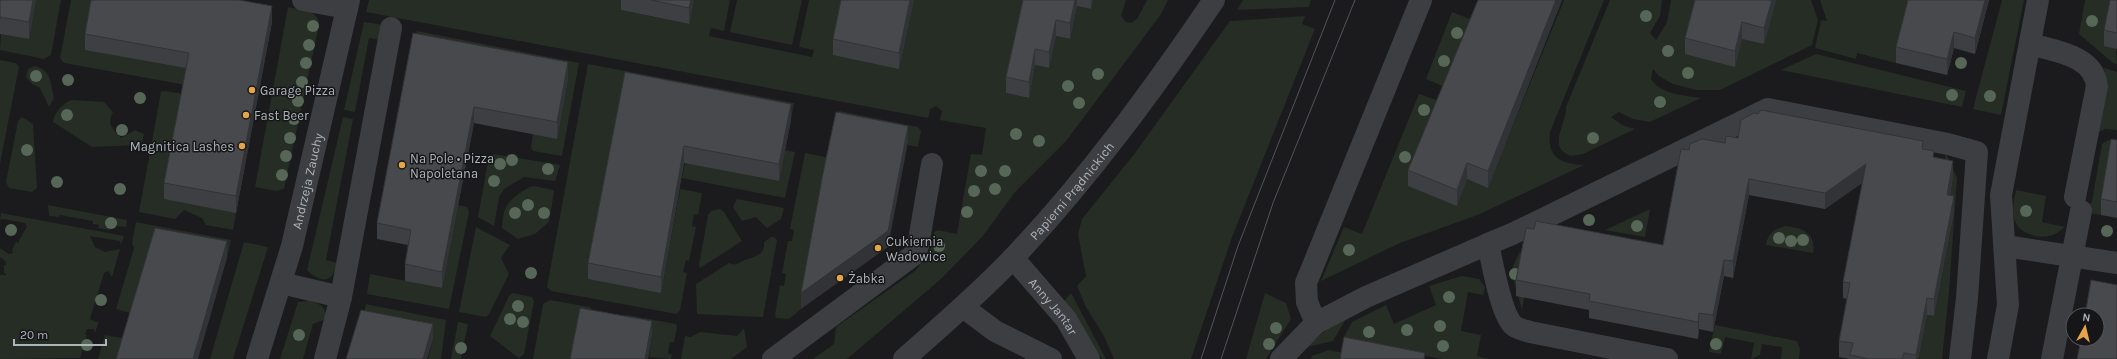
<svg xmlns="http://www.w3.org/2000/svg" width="2117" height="359" font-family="Karla,sans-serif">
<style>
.green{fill:#252d25}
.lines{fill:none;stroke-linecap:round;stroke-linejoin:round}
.minor{stroke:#3c3e42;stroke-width:22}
.tram{stroke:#515459;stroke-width:1}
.tree{fill:#576757}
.wall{fill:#3e3f42}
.shaded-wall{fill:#323336}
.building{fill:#48494d;stroke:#323336}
.poi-dot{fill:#e7a549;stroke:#161618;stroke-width:1.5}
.labels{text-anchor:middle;stroke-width:3;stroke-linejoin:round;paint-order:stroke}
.poi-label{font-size:13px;fill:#aeb4bb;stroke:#161618;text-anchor:start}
.street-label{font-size:13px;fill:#aeb4bb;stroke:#161618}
</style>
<rect width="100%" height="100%" fill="#1b1b1d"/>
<path class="green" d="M36 0H61L51 55 44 59 0 50 1 34 29 39Z
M71 0H94L188 69 186 85 64 63 60 58Z
M369 0H624L621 10 688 24 694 0H730L724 31 711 28 709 36 812 57 814 50 799 47 809 0H844L899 69 914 0H1027L1006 93 1029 98 1035 65 1049 68 1056 36 1070 39 1077 6 1091 9 1093 0H1126L1121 16 1126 22 1131 23 1137 19 1147 0H1168L1161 14 1066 141 1015 192 982 237 941 279 847 359H813L834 344 836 327 915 271 925 259 930 248 934 232 938 230 957 234 971 154 982 155 986 128 940 120 942 111 936 106 930 109 928 118 366 12Z
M737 0H802L792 45 730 32Z
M1243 0H1311L1309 7 1237 10Z
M1564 0H1604L1550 132C1547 158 1561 164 1584 165L1480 214 1400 243 1321 281 1344 227 1362 234 1419 94 1442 102 1457 206 1467 179 1488 187Z
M1610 0H1662L1660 16 1650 33 1656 40 1667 22 1671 0H1699L1735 67 1742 39 1776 0H1811L1818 20 1812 45 1720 90H1696L1673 84 1659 76 1653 69 1651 79C1662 95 1683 95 1701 98L1650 122 1633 119 1619 112 1611 117 1622 125 1635 129 1583 154 1571 156C1546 147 1567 124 1566 107Z
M1820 0H1912L1896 63 1857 53 1856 59 1815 48 1821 20 1827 21Z
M2002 0H2024L2001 115 1973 109Z
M2085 0H2113L2117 64 2113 63 2079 34Z
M288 7C300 10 319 9 319 25L284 189 276 191 255 187Z
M1452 12 1475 21 1447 88 1426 79Z
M1305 16 1302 24 1315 29 1232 237 1191 359H1114L1104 336 1086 307 1077 286 1086 276 1078 234 1082 219 1135 153 1230 21Z
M364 22 384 25 381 40 369 38 355 112 344 110Z
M417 31 579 63 562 156 533 151 531 147 533 134 557 138 413 49Z
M1816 54 1966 91 1962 107 1781 70Z
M0 60 16 63 19 67 0 164Z
M588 64 794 103 791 120 625 89 661 293 680 189 702 193 698 215 694 214 692 226 696 227 689 261 686 260 683 272 687 273 680 310 677 314 551 291 547 287Z
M34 66C52 70 50 82 54 98L49 107 40 88 32 84 26 77 28 69Z
M2104 68 2117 72V130L2105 129 2097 133 2108 85Z
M164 91 184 94 236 213 233 230 206 225 202 218 184 210 175 219 139 212 161 92Z
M72 100 104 102 113 112C106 125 113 128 121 138L135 130 144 134 142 142 138 145 92 147 53 122C53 114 64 102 72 100Z
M839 111 918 127 921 131 918 147 908 145V142L836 128Z
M22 117 33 124 37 188 32 192 9 188 6 182 18 121Z
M343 117 353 119 326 260 337 263C333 283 321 284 307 270Z
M2108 140 2117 142 2111 155 2101 215 2085 212 2092 201 2102 144Z
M785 150 795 152 785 198 682 178 685 163 779 181Z
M805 153 830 158 801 309 789 319 776 318 775 315 780 285 784 286 786 274 782 273 788 241H792L794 230 790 229Z
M1946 153 1957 178 1949 292 1942 359H1918L1927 315 1934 316 1954 213 1942 175Z
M494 154 560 165 555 181 524 177 504 189 499 197 494 226 478 217 489 156Z
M534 186 553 190 554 192 549 222 535 234 518 239 502 228C503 210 505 203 520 193 525 190 528 187 534 186Z
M2016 190 2046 196 2042 222 2065 227C2060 231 2055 235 2049 236 2036 239 2016 232 2014 218 2012 208 2014 199 2016 190Z
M737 199 784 208 781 219 767 228 756 217 742 221 733 207Z
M48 205 127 220 126 227 116 226V228L111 227 110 230 98 228 99 225 93 224V221L60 215 59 217 49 216Z
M458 205 467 207 469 212 449 309 367 294 370 274 442 288Z
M720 209 724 212 742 241 700 268 699 265 708 215 711 211Z
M1650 209 1645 237 1605 230Z
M1 213 124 236 121 245 120 241 90 236 95 247 105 252 120 249 112 277 108 271 104 273 90 319 96 322 99 321 95 333 94 329H87L85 334 87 335 80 358 0 359V275H7L4 273V265H6L5 261 0 257V248L9 254 13 253 12 250 16 242 18 243 27 226 25 223 3 219 0 220Z
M136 222 231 240 227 258 155 244 134 314 116 309 134 248 132 243Z
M1786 226C1804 228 1816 234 1813 253L1766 245C1768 233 1774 229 1786 226Z
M476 227 510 245 501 258 509 274 489 314 486 317 459 312Z
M771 237H774L777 240 763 317 697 314 696 284 729 263C737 267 740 261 748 259 757 256 765 254 764 242Z
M244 242 268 247 233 359H210Z
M1520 251C1529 270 1526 290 1522 310L1511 271Z
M1462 276 1479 279 1485 287 1483 295 1468 292 1461 331 1481 335 1477 356 1489 359H1442L1342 340 1352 322 1386 305 1394 324 1436 305 1429 286Z
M513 293 532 297 534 301 524 354 519 358 490 336 509 296Z
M1071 293 1106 359H1102L1064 301Z
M1265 293 1286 303 1291 319 1266 359H1246Z
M550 300 589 307 593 310 573 359H533L543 304Z
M310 301C321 304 326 307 326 319L313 324 303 359H280L298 302Z
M366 304 446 320 441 359H428L433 340 361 326Z
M626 315 676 324 677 327 674 342H670L668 353 672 355 671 359 649 357 652 337 621 332 624 316Z
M1347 317 1333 341 1306 347 1332 325Z
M458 322 468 324 461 359H451Z
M1715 325 1797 341 1800 349 1799 359H1781L1782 347 1762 344 1760 355 1751 359 1754 343 1725 337 1721 354 1709 352Z
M744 328 747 347 731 359H681L685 336 691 337 700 332 737 336Z
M105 335 127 339 121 359H98Z
M1329 350 1344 353 1343 359H1311L1312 356Z"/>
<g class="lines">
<g class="minor">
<path d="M303 0 347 8"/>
<path d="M2030 44C2054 51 2094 55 2097 86L2075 197"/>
<path d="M1488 244 1512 234 1768 109 1948 144 1977 152 1967 298 1960 359"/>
<path d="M2005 246 2117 263"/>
<path id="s1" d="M1013 258 1066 319 1089 359"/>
<path d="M281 283 341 297"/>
<path d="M963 307 995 331 1051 359"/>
<path d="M1316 323 1307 302 1306 283 1421 0"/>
<path id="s2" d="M257 359 292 246 349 0"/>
<path d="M325 359 341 297 391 28"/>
<path d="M773 359 915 254 918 246 932 164"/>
<path id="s3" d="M904 359C941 326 979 294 1013 258 1088 179 1153 90 1214 0"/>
<path d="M1281 359 1316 323 1366 297 1488 244C1492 261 1501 314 1513 325 1517 329 1524 330 1530 332L1667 359"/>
<path d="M1998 359 2008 305 2001 195 2038 0"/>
<path d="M2052 359 2081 211"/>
</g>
<path class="tram" d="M1201 359 1238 246 1335 0
M1221 359 1273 203 1355 0"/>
</g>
<g class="tree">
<circle cx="1646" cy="16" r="6"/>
<circle cx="2092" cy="21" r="6"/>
<circle cx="313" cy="26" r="6"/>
<circle cx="1457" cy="33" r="6"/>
<circle cx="309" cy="45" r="6"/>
<circle cx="1668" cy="51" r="6"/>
<circle cx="1444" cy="61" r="6"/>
<circle cx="306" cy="63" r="6"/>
<circle cx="1961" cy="63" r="6"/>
<circle cx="1688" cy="73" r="6"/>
<circle cx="1098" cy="74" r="6"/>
<circle cx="36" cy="76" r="6"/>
<circle cx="68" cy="80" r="6"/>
<circle cx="302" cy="82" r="6"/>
<circle cx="1068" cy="86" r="6"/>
<circle cx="1952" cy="95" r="6"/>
<circle cx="1990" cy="96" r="6"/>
<circle cx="140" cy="98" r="6"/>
<circle cx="298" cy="101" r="6"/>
<circle cx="1660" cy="102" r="6"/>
<circle cx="1079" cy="103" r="6"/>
<circle cx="1424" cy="110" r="6"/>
<circle cx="67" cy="115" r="6"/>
<circle cx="294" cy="119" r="6"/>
<circle cx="122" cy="130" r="6"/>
<circle cx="1016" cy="134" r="6"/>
<circle cx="290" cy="138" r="6"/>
<circle cx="1593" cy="138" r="6"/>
<circle cx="1039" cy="141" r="6"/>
<circle cx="27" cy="150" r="6"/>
<circle cx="286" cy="156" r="6"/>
<circle cx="1405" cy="157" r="6"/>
<circle cx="512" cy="160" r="6"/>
<circle cx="500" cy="164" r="6"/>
<circle cx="548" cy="169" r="6"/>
<circle cx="981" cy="171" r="6"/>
<circle cx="1005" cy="171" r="6"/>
<circle cx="282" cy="175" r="6"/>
<circle cx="494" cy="181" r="6"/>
<circle cx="57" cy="182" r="6"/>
<circle cx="120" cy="189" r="6"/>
<circle cx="995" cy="189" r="6"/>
<circle cx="974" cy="191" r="6"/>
<circle cx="528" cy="205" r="6"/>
<circle cx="2026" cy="211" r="6"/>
<circle cx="967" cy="212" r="6"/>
<circle cx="515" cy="213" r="6"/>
<circle cx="544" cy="213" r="6"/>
<circle cx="1589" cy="220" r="6"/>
<circle cx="111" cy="223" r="6"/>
<circle cx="1637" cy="226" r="6"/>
<circle cx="11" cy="230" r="6"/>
<circle cx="2107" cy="231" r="6"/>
<circle cx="1779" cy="238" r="6"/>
<circle cx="1803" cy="240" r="6"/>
<circle cx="1791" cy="241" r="6"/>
<circle cx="939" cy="246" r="6"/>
<circle cx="1349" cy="250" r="6"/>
<circle cx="531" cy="273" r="6"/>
<circle cx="1515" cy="274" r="6"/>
<circle cx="1449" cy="297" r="6"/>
<circle cx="101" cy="300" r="6"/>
<circle cx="518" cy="306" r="6"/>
<circle cx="510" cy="319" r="6"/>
<circle cx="523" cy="322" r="6"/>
<circle cx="1440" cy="326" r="6"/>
<circle cx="1276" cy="328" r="6"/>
<circle cx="1407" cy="330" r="6"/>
<circle cx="1369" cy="332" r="6"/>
<circle cx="299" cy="335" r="6"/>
<circle cx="1269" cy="344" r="6"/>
<circle cx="1716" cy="344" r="6"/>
<circle cx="87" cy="345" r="6"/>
<circle cx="1443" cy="346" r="6"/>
<circle cx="461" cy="348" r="6"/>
</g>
<path class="wall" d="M0 0H36L29 39 0 34V36Z
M621 0H694L689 24 621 10Z
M841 0H914L899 69 833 55V39Z
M1023 0H1093L1091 9 1077 6 1070 39 1056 36 1049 68 1035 65 1029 98 1006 93V77Z
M1562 0 1488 188 1467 179 1457 206 1408 186V170Z
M1776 0 1764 44 1742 39 1735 67 1685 54V38Z
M1908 0H1989L1975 54 1954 48 1947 75 1896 63V47Z
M2117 0V49L2104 46V30Z
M272 22 236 213 164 199V183L186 68 85 50V34Z
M413 33 568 78 557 139 474 123 442 288 405 281V264L408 245 377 239V223Z
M625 72 791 120 779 181 684 163 661 293 588 279V263Z
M1738 138 1923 149 1934 157 1953 177 1950 195 1954 212 1934 316 1927 315 1918 359H1850L1839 357V341L1847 299 1843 298V282L1862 183 1825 209 1749 195 1733 278 1724 276 1713 332 1699 329 1698 339 1589 318V310L1516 296V280L1534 229 1663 245 1689 150 1725 143Z
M2117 140V218L2101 215V199Z"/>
<path class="shaded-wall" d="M33 0H36L29 39V22Z
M691 0H694L689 24V8Z
M910 0H914L899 69V53Z
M1075 0H1077V6L1070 39V23Z
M1091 0H1093L1091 9Z
M1556 0H1562L1488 188V171Z
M1772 0H1776L1764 44V28Z
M1985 0H1989L1975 54V38Z
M272 6V22L236 213V196Z
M1056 20V36L1049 68V52Z
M1742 22V39L1735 67V51Z
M1954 32V48L1947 75V59Z
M1035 49V65L1029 98V82Z
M568 62V78L557 139V122Z
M791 104V120L779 181V164Z
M474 107V123L442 288V272Z
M908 126V142L888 247 801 309V293Z
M684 146V163L661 293V277Z
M1953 161V177L1947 212V195Z
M1467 163V179L1457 206V190Z
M1866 164V180L1825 209V193Z
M1749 179V195L1733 278V261Z
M1954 196V212L1934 316V299Z
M227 241V258L198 359H193Z
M1724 260V276L1713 332V315Z
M1927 298V315L1918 359H1916V355Z
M1699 313V329L1698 339V322Z
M652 321V337L648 359H645Z
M433 324V340L427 359H423Z"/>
<path class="building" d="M0 0H33L29 22 0 17V20Z
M91 0H239L272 6 236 196 164 183 189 53 85 34Z
M651 0H691L689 8Z
M841 0H910L899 53 833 39Z
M1023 0H1075L1070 23 1056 20 1049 52 1035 49 1029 82 1006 77Z
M1478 0H1556L1488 171 1467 163 1457 190 1408 170Z
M1695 0H1772L1764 28 1742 22 1735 51 1685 38Z
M1908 0H1985L1975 38 1954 32 1947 59 1896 47Z
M2110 0H2117V33L2104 30Z
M413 33 568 62 557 122 474 107 442 272 405 264 411 230 377 223Z
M625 72 791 104 779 164 684 146 661 277 588 263Z
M1761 110 1923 141 1922 149 1934 151 1933 157 1953 161 1947 195 1954 196 1934 299 1927 298 1916 355 1904 353 1902 359H1870L1850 355 1853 343 1839 341 1850 283 1843 282 1866 164 1825 193 1749 179 1733 261 1724 260 1713 315 1699 313 1698 322 1589 301 1590 294 1516 280 1526 228 1534 229 1536 221 1663 245 1681 149 1689 150 1690 144 1702 139 1725 143 1726 136 1738 138 1741 120 1754 113 1758 114Z
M836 112 908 126 888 231 801 293 823 173Z
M2111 139 2117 140V202L2101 199Z
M155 228 227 241 193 359H116Z
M2091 280 2117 285V359H2077L2081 339H2097V315H2085Z
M580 308 652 321 645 359H570Z
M361 310 433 324 423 359H346Z
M1344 337 1425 353 1424 359H1340Z"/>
<g class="poi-dot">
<circle cx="252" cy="90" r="4"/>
<circle cx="246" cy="115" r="4"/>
<circle cx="242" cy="146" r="4"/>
<circle cx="402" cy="165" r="4"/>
<circle cx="878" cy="248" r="4"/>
<circle cx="840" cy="278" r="4"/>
</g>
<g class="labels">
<g class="poi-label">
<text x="260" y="95">Garage Pizza</text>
<text x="254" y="120">Fast Beer</text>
<text x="234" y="151" text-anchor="end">Magnitica Lashes</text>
<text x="410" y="163">Na Pole • Pizza<tspan x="410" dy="15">Napoletana</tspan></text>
<text x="886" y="246">Cukiernia<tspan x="886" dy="15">Wadowice</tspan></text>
<text x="848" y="283">Żabka</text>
</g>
<g class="street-label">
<text dy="5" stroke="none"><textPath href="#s2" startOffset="185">Andrzeja Zauchy</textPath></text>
<text dy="5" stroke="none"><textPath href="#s3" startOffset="238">Papierni Prądnickich</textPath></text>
<text dy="5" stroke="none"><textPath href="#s1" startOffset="63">Anny Jantar</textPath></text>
</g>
</g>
<g transform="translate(2085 327) rotate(8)"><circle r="19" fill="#161618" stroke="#535559"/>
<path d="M0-3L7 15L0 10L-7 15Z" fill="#e7a549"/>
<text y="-6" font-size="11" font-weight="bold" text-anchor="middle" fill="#aeb4bb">N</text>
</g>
<path d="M14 339v6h92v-6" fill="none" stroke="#aeb4bb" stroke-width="2"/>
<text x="20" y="339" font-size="12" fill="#aeb4bb" stroke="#161618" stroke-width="3" paint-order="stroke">20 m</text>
</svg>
